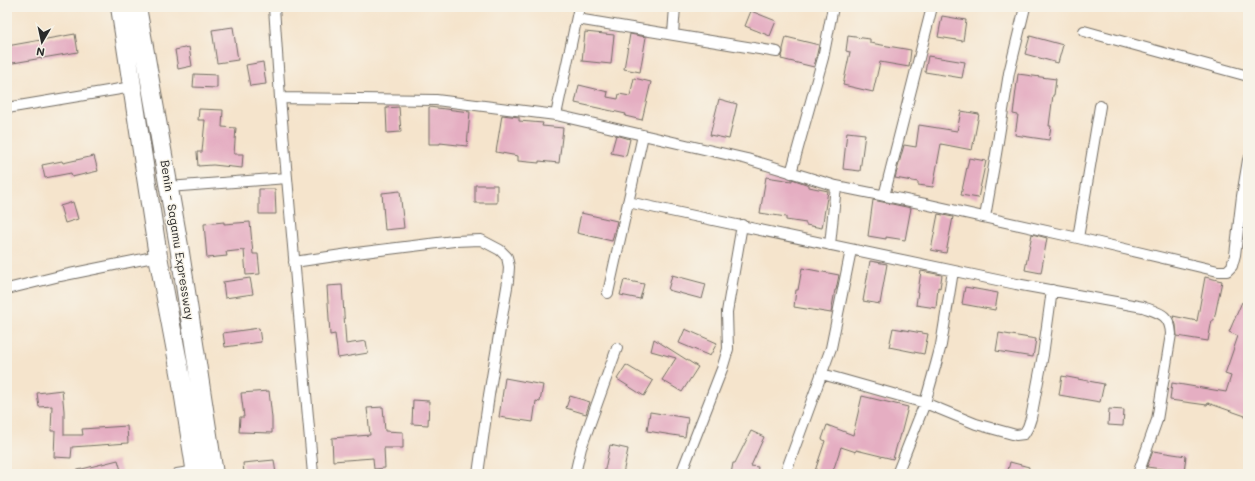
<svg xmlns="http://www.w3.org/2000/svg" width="1255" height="481" font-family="Mali,sans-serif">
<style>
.building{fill:#e5aec2}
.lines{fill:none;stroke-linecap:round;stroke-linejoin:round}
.street-casing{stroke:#726c63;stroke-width:12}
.highway-casing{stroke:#726c63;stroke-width:20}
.street{stroke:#fff;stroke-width:10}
.highway{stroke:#fff;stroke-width:18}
.labels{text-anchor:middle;stroke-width:3;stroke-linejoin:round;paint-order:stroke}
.street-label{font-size:12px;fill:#2b2b2b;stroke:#f7f3e8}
</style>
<rect width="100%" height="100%" fill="#f7f3e8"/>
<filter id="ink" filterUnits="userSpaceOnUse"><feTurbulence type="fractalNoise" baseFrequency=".025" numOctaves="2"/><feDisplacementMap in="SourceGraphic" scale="8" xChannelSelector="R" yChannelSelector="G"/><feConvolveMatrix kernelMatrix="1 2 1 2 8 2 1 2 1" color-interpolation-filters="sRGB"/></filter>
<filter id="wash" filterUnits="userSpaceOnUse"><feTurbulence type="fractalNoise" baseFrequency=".012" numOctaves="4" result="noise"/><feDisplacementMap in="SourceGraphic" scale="16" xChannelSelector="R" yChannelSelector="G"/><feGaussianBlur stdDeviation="0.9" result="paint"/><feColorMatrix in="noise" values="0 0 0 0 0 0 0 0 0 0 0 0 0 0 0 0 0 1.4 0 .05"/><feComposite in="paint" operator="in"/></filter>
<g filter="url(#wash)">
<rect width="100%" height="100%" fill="#f5e4cc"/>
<g id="blocks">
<path class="building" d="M751 11 776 21 770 36 745 26Z
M942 16 966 20 963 41 938 37Z
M233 27 238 60 217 63 212 30Z
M585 32 614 35 611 64 582 61Z
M75 34 78 52 7 64V46Z
M630 34 646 37 640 72 624 69Z
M848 36 870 39V43L911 50 909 67 880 62 873 92 843 85 850 52 846 51Z
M1030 36 1063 45 1058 63 1025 54Z
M786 37 819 45 814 67 781 59 783 53V49Z
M189 47 192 66 178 69 175 50Z
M928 56 965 62 962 78 925 72Z
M263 62 266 84 250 86 246 65Z
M194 74 217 75V88L193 87Z
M1018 74 1056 79 1054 95H1053L1049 126H1051L1049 140 1015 135 1018 115 1013 114Z
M634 78 651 82 642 120 625 116 626 114 575 103 579 85 608 92 607 97 618 99 619 94 630 96Z
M719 99 737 104 729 139 710 135Z
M399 107 401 132 387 133 386 108Z
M429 107 470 112 467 146 440 143V144H429Z
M199 109 223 110 222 127 236 128 234 154H243L242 168 213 165 198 166 197 152H202L205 120H198Z
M961 111 979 114 972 150 941 144 933 187 918 185V182L895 178 904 145 916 147 919 125 957 131Z
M502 115 519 117V121L543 123 542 126 563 128 559 163 539 161V163L518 161V156L496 152Z
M847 132 865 134 860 171 843 169Z
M616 135 630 139 626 156 611 153Z
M94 156 98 171 72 177 71 173 45 178 42 165 62 161 63 163Z
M969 158 986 161 978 198 961 195Z
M766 177 792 181V179L809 185V187L828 191 822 228 806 225V223L786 220V217L760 213Z
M475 185H497V203H475Z
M259 189H275L276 214H259Z
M400 191 404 228 385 230 382 193Z
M873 200 911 208 905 240 886 237V239L868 236Z
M73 202 78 219 65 223 60 206Z
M581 213 617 221 612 241 577 233Z
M938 214 953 217 946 253 931 250Z
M224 222V224L250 222 253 254H258L260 274 246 275 244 250 226 252 227 256 207 258 204 224Z
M1032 234 1047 238 1041 273 1025 270Z
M870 261 887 264 880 304 863 301Z
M802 268 839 275 836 290H835L831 313 794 307 796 290H798Z
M921 271 942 275 940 288 938 287 936 308 916 305Z
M672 275 706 284 702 299 668 290Z
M1205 277 1222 281 1214 320H1212L1208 341 1177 336 1176 325 1173 316 1197 321Z
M250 278 253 294 225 298 223 282Z
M624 280 644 284 640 299 620 295Z
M342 285 346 344 366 341 368 353 338 358 335 334 330 335 327 286Z
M965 287 998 293 995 310 962 304Z
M1242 302 1248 304V417L1208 403 1207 405 1170 400 1172 383 1226 392 1231 376 1225 374 1238 336 1229 332Z
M259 328 261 342 225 347 223 333Z
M893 328 928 334 924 354 889 347Z
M685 329 717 343 710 356 679 343Z
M999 333 1036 339 1033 357 996 351Z
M654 339 698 367 682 392 662 380 676 358 651 351Z
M626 365 653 381 644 396 617 379Z
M1062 376 1104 384 1100 402 1059 395Z
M505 378 543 385 540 402 536 401 533 422 499 417Z
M62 390 64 411V435H83L82 429 127 426 128 443 72 447 71 458 54 457 55 431H51L52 406 39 407 37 393Z
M269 391 272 418V433L239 432 240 417H244L241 393Z
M570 396 590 402 586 414 566 408Z
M862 396 908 407 901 434H900L893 459 856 450V452L841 447 832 474H814L825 441 822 439 827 425 853 435Z
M413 400 429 401 428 425 412 424Z
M383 407 385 431 403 432V448H384L385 468 374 469 373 458 333 461 332 438 370 435 367 408Z
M1109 409 1124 410 1123 426 1108 425Z
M650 412 688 418 685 437 647 431Z
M751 431 764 437 751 466 758 467 757 474H731L733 463H735Z
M610 445 628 449 623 474H604Z
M1153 451 1186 456 1184 472 1147 467Z
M118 460 122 474H74V471Z
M274 460 276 474H244L243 463Z
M1010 462 1029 467 1028 474H1007Z"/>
</g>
</g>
<g filter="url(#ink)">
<use href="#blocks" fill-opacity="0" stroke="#726c63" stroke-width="1"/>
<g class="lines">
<g class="street-casing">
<path id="street" d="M274 7 280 98 313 474
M577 19 777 52
M1084 31 1248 76
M673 34 675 7
M280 98 436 100 556 115 747 159 836 186 925 204 1078 238 1218 271H1227L1232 266 1235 255 1242 196 1248 160
M7 108 132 87
M556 115 579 7
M791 173 823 58 833 7
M168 187 287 178
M884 196 932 7
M628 202 1016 284 1143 307C1159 313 1170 314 1171 334L1157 420 1138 474
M985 217 996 154 1009 73 1025 7
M1078 238 1100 106
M830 245 836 186
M294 262 356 253 454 241 481 240 500 250 507 257 509 267 508 281 489 395 478 474
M7 289 60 276 158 256
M608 293 643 135
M822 374 925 403 976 424 1016 435 1024 434 1028 427 1031 418 1043 355 1052 290
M177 474 196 471
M575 474 581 448 617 348
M681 474 722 369 728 349 727 312 742 225
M785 474 831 348 851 250
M897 474 925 403 936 364 941 345 953 271"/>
</g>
<g class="highway-casing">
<path id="highway" d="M120 7 158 256 181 378 196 474
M137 7 179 246 214 474"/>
</g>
<use href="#street" class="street"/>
<use href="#highway" class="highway"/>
</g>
</g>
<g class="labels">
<g class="street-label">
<text transform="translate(177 240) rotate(81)" y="4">Benin - Sagamu Expressway</text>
</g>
</g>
<rect width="1255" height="481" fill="none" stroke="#f7f3e8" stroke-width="24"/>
<g transform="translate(42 42) rotate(189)" stroke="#f7f3e8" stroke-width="3" paint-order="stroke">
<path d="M0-3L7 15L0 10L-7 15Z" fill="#2b2b2b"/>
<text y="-6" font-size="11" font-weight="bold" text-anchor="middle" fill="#2b2b2b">N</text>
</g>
</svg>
